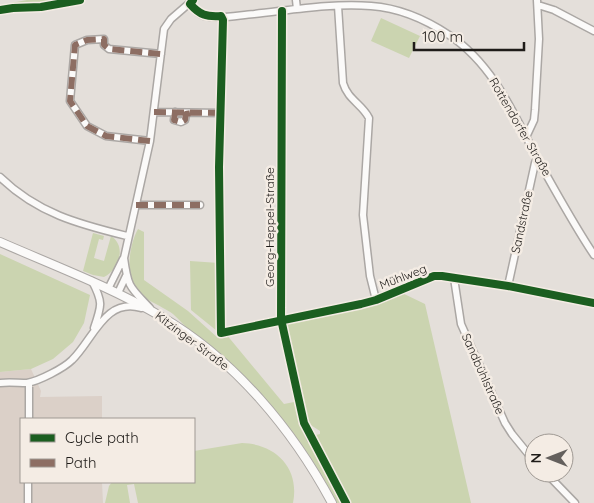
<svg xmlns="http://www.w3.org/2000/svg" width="594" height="503" font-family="Quicksand,sans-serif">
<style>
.built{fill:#dbd0c8}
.green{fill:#cbd4b0}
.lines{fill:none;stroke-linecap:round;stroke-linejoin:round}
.minor-casing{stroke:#aba7a4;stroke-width:9}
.tertiary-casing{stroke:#aba7a4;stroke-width:10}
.minor{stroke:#fbfaf9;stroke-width:6}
.tertiary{stroke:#fbfaf9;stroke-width:8}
.quiet{stroke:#8d6e63;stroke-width:6;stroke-dasharray:12 6;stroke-linecap:butt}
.cycleway-casing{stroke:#f4ece4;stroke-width:11}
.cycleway{stroke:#1b5e20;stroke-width:8}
.labels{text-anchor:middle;stroke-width:5;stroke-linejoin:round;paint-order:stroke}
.street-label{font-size:12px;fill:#1f1c19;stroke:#f4ece4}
</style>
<rect width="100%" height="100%" fill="#e4dfda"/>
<path class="built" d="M31 369 41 391 40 397 102 396V419H21V482H102L103 503H0V372Z"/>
<path class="green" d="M27 0H73L34 7 11 6 0 8V5Z
M381 18 420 36 409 58 371 41Z
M138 229 144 232V280L188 311 218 338 226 334 284 404 294 402 306 435 342 503H337C311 452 275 406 233 367 220 355 205 344 192 333 185 327 180 320 173 314 161 305 140 299 133 285 126 270 130 243 138 229Z
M93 233 104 236 103 240 99 239 94 258 104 261 111 236C127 246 119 270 104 277L93 275 83 271Z
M0 254 90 295 84 323 73 342 53 359 31 369 0 372Z
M190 261 219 263 220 326 217 331 191 310Z
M400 292 425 304 471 503H348L312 436 320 434V431L306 422 283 321Z
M242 443C276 444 300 468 293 503H138L134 484 127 485 130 503H105L109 486 112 482H194V451Z"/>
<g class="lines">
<g class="minor-casing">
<path id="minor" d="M296 0 297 9
M190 4C194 9 198 14 204 16 219 20 239 15 254 14 292 10 332 3 371 6 400 8 425 19 449 35 493 64 514 114 538 160 556 192 574 225 594 255
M538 5 554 10 594 31
M338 6 343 83C348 100 362 104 369 118L363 215 370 276 376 300
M282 11 281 319 304 423 311 439
M154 112 221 113
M175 112 174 120 181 122 185 120 186 114 189 113
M527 135 534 120 535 110 539 39 537 0
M150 141 106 136 87 126 70 101 75 45 87 40 104 39V45L109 49 161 54
M0 177C37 213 78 224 127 236
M136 205H200
M454 278 461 324 505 423 512 434 534 461
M92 281C103 302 102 305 94 328
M508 286 535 163 537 158
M108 289 123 259
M118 293 126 276
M150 308C130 287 128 288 124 258L150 141 164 29 171 19 193 0
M221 333 361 304 376 300 434 276H442L508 286 594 303
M0 383C9 382 18 383 27 383 39 381 64 368 72 360 93 340 105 297 141 308
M29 419V383
M546 473 575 503
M28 503V482"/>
</g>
<g class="tertiary-casing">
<path id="tertiary" d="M0 242C55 266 111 287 162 317 235 360 293 430 332 503"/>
</g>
<use href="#minor" class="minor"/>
<use href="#tertiary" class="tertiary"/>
<path class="quiet" d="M154 112 221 113
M175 112 174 120 181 122 185 120 186 114 191 113
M150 141 106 136 87 126 70 101 75 45 87 40 104 39V45L109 49 161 54
M136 205H200"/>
<g class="cycleway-casing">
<path id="cycleway" d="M193 0 190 4C200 15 206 17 221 16L223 20 219 167 221 333 361 304 376 300 434 276H442L508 286 594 303
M0 10 13 8 41 7 80 0
M282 11 281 319 304 423 346 503"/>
</g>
<use href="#cycleway" class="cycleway"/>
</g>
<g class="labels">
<g class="street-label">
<text transform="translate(520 127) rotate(60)" y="4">Rottendorfer Straße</text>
<text transform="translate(522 222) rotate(-78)" y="4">Sandstraße</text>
<text transform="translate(270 227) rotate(-90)" y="4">Georg-Heppel-Straße</text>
<text transform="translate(403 277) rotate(-21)" y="4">Mühlweg</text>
<text transform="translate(192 341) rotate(37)" y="4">Kitzinger Straße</text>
<text transform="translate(483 374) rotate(66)" y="4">Sandbühlstraße</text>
</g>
</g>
<rect x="20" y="418" width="175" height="65" fill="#f4ece4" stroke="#9f9993"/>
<rect x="30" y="434" width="25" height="8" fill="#1b5e20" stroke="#9f9993"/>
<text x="65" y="443" font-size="15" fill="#1f1c19">Cycle path</text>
<rect x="30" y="459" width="25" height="8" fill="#8d6e63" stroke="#9f9993"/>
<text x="65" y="468" font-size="15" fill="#1f1c19">Path</text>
<g transform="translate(549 458) rotate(270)"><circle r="24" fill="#f4ece4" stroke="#9f9993"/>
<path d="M0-4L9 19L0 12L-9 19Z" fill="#64605d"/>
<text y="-8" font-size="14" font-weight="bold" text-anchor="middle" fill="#1f1c19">N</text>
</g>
<path d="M414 42v8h110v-8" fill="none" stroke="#1f1c19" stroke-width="2.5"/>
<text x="422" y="42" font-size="15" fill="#1f1c19" stroke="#f4ece4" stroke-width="4" paint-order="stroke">100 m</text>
</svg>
